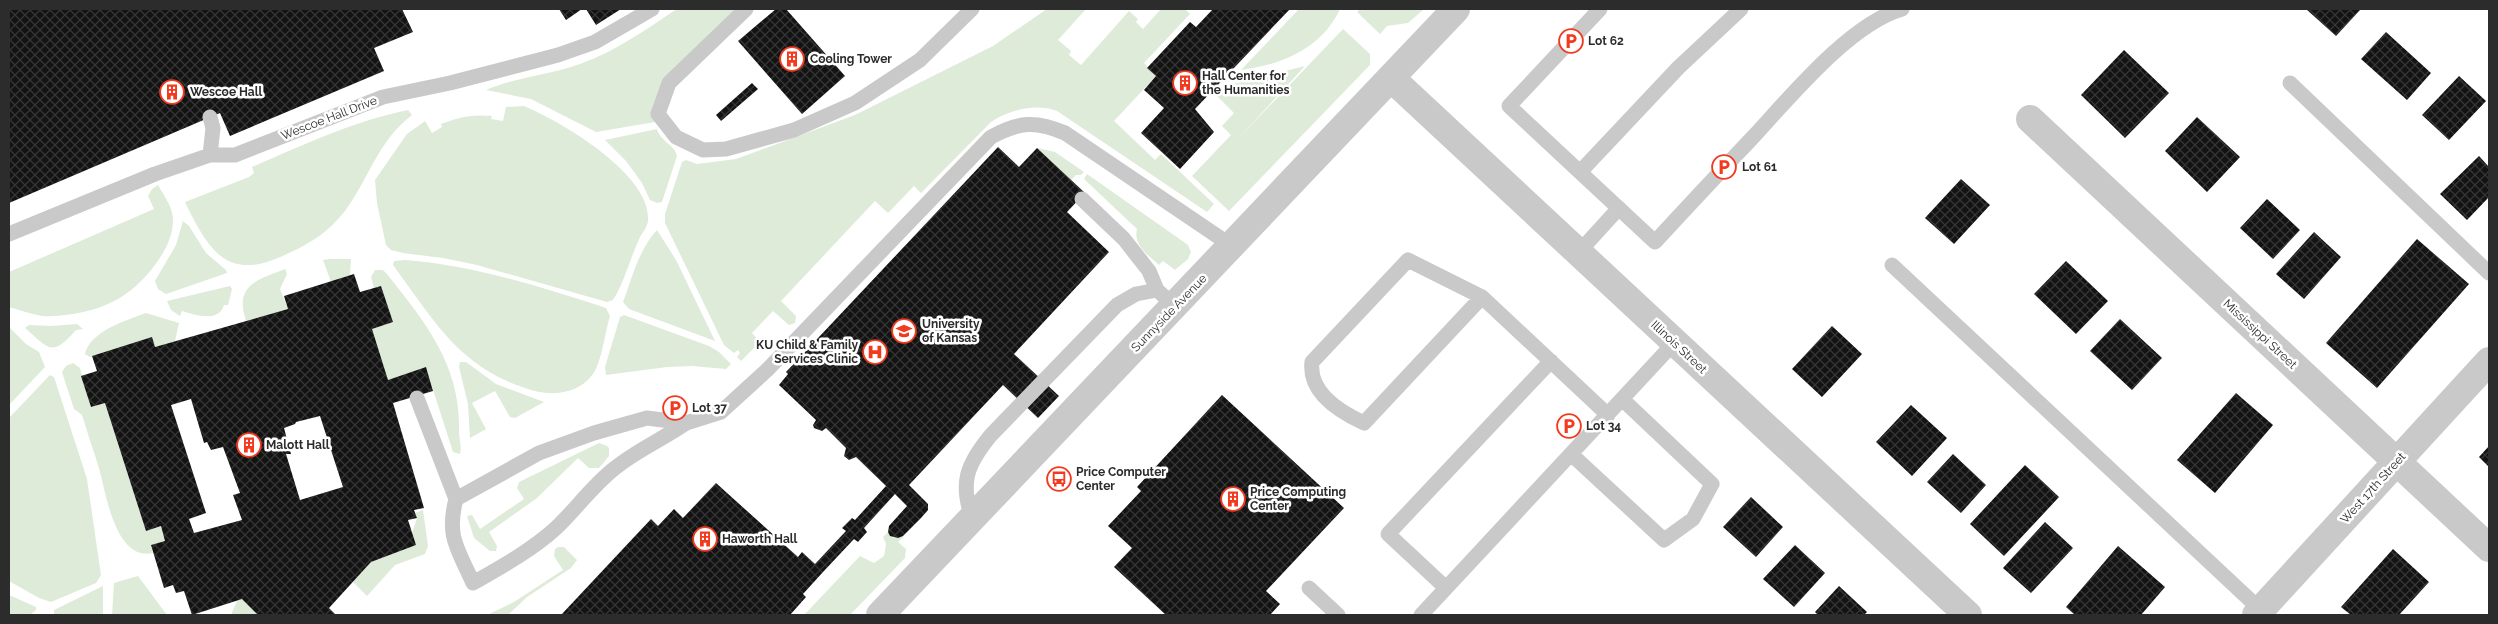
<svg xmlns="http://www.w3.org/2000/svg" width="2498" height="624" font-family="Raleway,sans-serif">
<style>
.green{fill:#deebd8}
.building{fill:url(#building-cross-hatch);fill-rule:evenodd}
.lines{fill:none;stroke-linecap:round;stroke-linejoin:round}
.lane{stroke:#c9c9c9;stroke-width:15}
.street{stroke:#c9c9c9;stroke-width:28}
.labels{text-anchor:middle;stroke-width:5;stroke-linejoin:round;paint-order:stroke}
.poi-label{font-size:12px;font-weight:bold;fill:#2c2c2c;stroke:#fff;text-anchor:start}
.street-label{font-size:12px;fill:#2c2c2c;stroke:#fff}
</style>
<defs>
<pattern id="building-cross-hatch" width="8" height="8" patternUnits="userSpaceOnUse" patternTransform="scale(1.25)"><rect width="8" height="8" fill="#131313"/><path d="M0 0l8 8M0 8l8-8" fill="none" stroke="#363636"/></pattern>
</defs>
<rect width="100%" height="100%" fill="#fff"/>
<path class="green" d="M677 9H743L688 63 655 122 596 132 531 99 486 90C516 77 549 75 580 64 616 51 645 30 677 9Z
M1047 9H1086L1058 40 1071 51 1069 55 1081 65 1129 11 1138 19 1136 22 1143 29 1161 9H1185L1190 14 1144 63 1156 76 1114 121 1155 160 1161 154 1214 204 1207 212 1057 111C1036 103 1008 110 991 122L921 193 914 186 888 213 875 201 781 301 796 316 795 323 789 325 773 311 752 333 760 342 741 361 737 357 740 353 738 350 734 353 724 345 665 223V214L682 162 686 160 697 164 736 159 855 115 993 46Z
M1299 9H1340C1322 48 1282 65 1241 70Z
M1360 9H1424L1408 23 1387 26 1380 34 1357 12Z
M1343 29 1370 54V65L1229 211 1192 176 1231 135 1222 126 1234 113 1217 96 1226 86 1305 66 1237 140Z
M524 106C560 121 651 174 648 220 648 226 643 232 640 237 630 258 625 281 613 300L607 302 477 265 443 258 403 253 391 250 386 245 377 203 375 180 407 134 425 121 432 133 442 127 441 124C458 117 473 114 492 116L491 119 503 121 506 107Z
M408 110 412 115C377 142 370 177 345 211 330 230 313 242 291 252 230 283 211 256 185 202L249 177 254 173 252 167C303 145 354 121 408 110Z
M657 129C660 141 675 145 677 156L662 202 657 203 650 200 642 183 626 161 605 140Z
M1037 148 1055 152 1084 172 1081 175H1076L1071 180Z
M1087 174 1188 245 1191 252 1188 259 1175 270 1163 261 1159 265C1148 255 1133 245 1137 229L1084 179Z
M158 185C164 196 173 207 173 220 173 235 166 250 157 262 135 293 110 308 73 314 63 315 52 317 42 316 31 314 20 310 9 307V272L154 209 148 196 152 189Z
M183 221 189 226 206 253 226 270 227 273 166 294 158 289 155 281 176 245Z
M657 230 676 260 715 341 629 309 623 302C632 278 639 249 657 230Z
M330 259H351L350 275 331 282 323 260Z
M405 260C473 265 541 287 606 308L610 316C605 332 602 361 593 374 580 393 554 396 535 391 460 370 436 323 393 265L394 261Z
M285 269 287 274 280 289 288 309 246 321C234 285 257 280 285 269Z
M375 270H383L387 274C426 323 461 366 459 431 459 439 462 447 460 454L453 452 426 368 388 380 372 329 393 322 381 286 374 288 371 277Z
M230 286 232 289 228 305H224C219 323 195 315 182 311L180 316 171 310 167 301Z
M146 313 179 323 175 341 155 347 152 338 90 357 85 354C90 331 127 320 146 313Z
M624 315 709 346 719 352 731 364 726 369 692 366 667 367 606 375 605 367 620 317Z
M77 324 83 329 76 330C52 357 50 350 25 328L29 325 51 326Z
M9 327 26 344 39 352 45 367 9 405Z
M460 362H466L496 384 544 402 515 418 510 417 495 391 472 403 486 429 470 438 468 404 459 367Z
M73 363 80 368 91 407 105 403 146 531 161 526 165 541 151 545 153 553C117 561 107 499 101 476 97 459 90 442 85 424L82 415 74 409 62 372 66 366Z
M50 375 54 377 87 479 101 575 96 583 51 602 39 598 9 581V418Z
M599 443 607 446 609 448V456L599 468H589L578 458 537 498 489 532 497 546 496 551H490L474 538 467 516 472 515 480 529 524 499 517 488 519 482Z
M423 510 428 546 425 554 395 565 367 596 353 582 371 562 416 545 412 533 417 518 415 513Z
M888 532 894 538 904 536 898 542 906 549 905 558 850 615H804L860 556 874 563 884 556 886 544 883 537Z
M558 547H564L577 560 571 568 527 597 508 615H487L514 602 563 570 554 556 555 549Z
M138 576 167 615H112L114 583Z
M103 586V615H54V610Z
M9 595 36 607V610L30 615H9Z
M242 599 258 615H231L237 601Z"/>
<path class="building" d="M9 9H402L413 32 374 48 384 71 230 136 220 113 9 203Z
M559 9H582L566 20Z
M586 9H621L596 25Z
M776 9H786L845 76 802 114 738 41Z
M1213 9H1290L1195 109 1214 132 1180 169 1141 133 1164 108 1144 90 1156 76 1147 68 1190 22 1196 27Z
M2306 9H2361L2336 36Z
M2386 32 2431 73 2407 100 2361 59Z
M2124 50 2169 93 2125 138 2081 95Z
M2459 76 2486 101 2449 140 2422 115Z
M752 83 758 89 721 121 716 115Z
M2197 117 2240 157 2207 192 2165 151Z
M998 147 1019 167 1037 148 1085 193 1067 212 1109 252 1014 354 1059 396 1038 418 1003 385 909 485 928 504V510L921 518 903 536 898 538 890 536 888 532 889 526 907 506 895 494 864 528 867 532 858 542 854 539 823 572 803 594 806 597 790 615H561L651 519 658 526 674 509 683 518 716 483 798 557 802 552 815 564 846 531 842 528 852 518 855 520 886 486 856 457 849 460 844 456 846 448 826 428 822 431 814 428 813 425 816 420 779 385 788 374 786 372Z
M2479 156 2489 167V197L2467 220 2440 194Z
M1961 179 1990 205 1954 244 1925 218Z
M2267 199 2300 230 2273 259 2240 228Z
M2314 232 2341 257 2304 299 2276 274Z
M2417 239 2469 284 2377 388 2326 343Z
M2066 261 2108 301 2076 334 2034 294Z
M354 274 360 292 381 286 393 322 372 329 388 380 426 367 433 391 393 403 424 508 414 510 417 518 408 520 416 545 371 562 329 608 336 615H258L242 599 192 615 184 591 176 593 173 585 164 588 151 545 165 541 161 526 146 531 105 403 91 407 81 376 97 371 92 356 152 337 155 347 288 309 284 296ZM191 399 204 443 207 442 211 450 223 447 240 493 233 495 242 520 194 533 189 519 206 513 171 405ZM320 416 343 487 300 500 286 454H291L284 428 295 424 296 422Z
M2120 319 2162 358 2132 390 2090 351Z
M1832 326 1862 354 1822 397 1792 369Z
M2236 393 2273 425 2215 493 2177 460Z
M1222 395 1344 508 1266 591 1280 604 1270 615H1166L1114 567 1132 548 1108 526 1141 491 1137 487Z
M1911 405 1947 438 1912 476 1876 442Z
M2489 446V467L2479 457Z
M1953 454 1986 485 1961 513 1927 482Z
M2025 465 2059 497 2004 556 1970 524Z
M1751 497 1783 527 1756 557 1723 527Z
M2045 522 2073 548 2031 593 2003 568Z
M1795 545 1825 573 1794 607 1763 579Z
M2118 546 2165 587 2141 615H2075L2066 607Z
M2393 549 2429 582 2399 615H2351L2341 607Z
M1839 586 1867 612 1864 615H1818L1815 612Z"/>
<g class="lines">
<path class="lane" d="M746 9 669 83 658 114 676 137 703 150 726 149 794 130 855 103 920 60 972 9
M1600 9 1509 106 1655 242C1688 206 1721 171 1754 136 1791 96 1850 24 1902 9
M2290 83 2489 273
M210 117 213 128 210 155
M1580 172 1678 68 1741 9
M1082 199 1124 239 1149 271 1157 290
M9 234 155 174 210 155H235L383 97 450 83 558 55 595 42 652 9
M1578 253 1619 208
M1892 265 2265 614
M1482 297 1364 423C1340 412 1308 393 1312 362L1408 260 1482 297 1608 415
M417 398 456 499
M686 423C663 439 637 450 615 468 593 485 576 509 556 528 532 550 501 567 473 583 458 549 446 537 456 499L539 453 594 433 647 418 686 423 721 412 767 370 991 137C1019 122 1035 120 1065 133L1232 246
M1571 454 1664 540 1693 519 1712 484 1622 399
M973 520C959 483 967 464 991 435L1117 305 1136 294 1157 290 1175 306
M1309 588 1338 615
M1446 588 1388 534 1551 361
M1421 615 1674 343"/>
<path class="street" d="M1391 78 1968 615
M2030 119 2489 548
M880 615 1456 9
M2256 615 2489 361"/>
</g>
<defs>
<g id="parking-ring" transform="scale(1.25)"><circle r="9.5" fill="#fff" stroke="#f23a1f" stroke-width="1.5"/><path d="M-3.5-5.5H1a3.5 3.5 0 0 1 0 7H-1V5.5H-3.5ZM-1-3.4V-.6H.8a1.4 1.4 0 0 0 0-2.8Z" fill="#f23a1f"/></g>
<g id="building-ring" transform="scale(1.25)"><circle r="9.5" fill="#fff" stroke="#f23a1f" stroke-width="1.5"/><path d="M-4-6H4V6H1V3H-1V6H-4ZM-2.5-4.3h1.7v1.8h-1.7ZM.8-4.3h1.7v1.8H.8ZM-2.5-1h1.7V.8h-1.7ZM.8-1h1.7V.8H.8Z" fill="#f23a1f"/></g>
<g id="university-ring" transform="scale(1.25)"><circle r="9.5" fill="#fff" stroke="#f23a1f" stroke-width="1.5"/><path d="M0-5L7-2L0 1L-7-2ZM-4 1L0 2.5L4 1V4Q0 6-4 4Z" fill="#f23a1f"/></g>
<g id="hospital-ring" transform="scale(1.25)"><circle r="9.5" fill="#fff" stroke="#f23a1f" stroke-width="1.5"/><path d="M-5-5h3v3.5h4V-5h3V5h-3V1.5h-4V5h-3Z" fill="#f23a1f"/></g>
<g id="bus-ring" transform="scale(1.25)"><circle r="9.5" fill="#fff" stroke="#f23a1f" stroke-width="1.5"/><path d="M-5-6H5V4H4V6H2V4H-2V6H-4V4H-5ZM-3.5-4V0h7V-4ZM-3.5 1.2v1.5H-2V1.2ZM2 1.2v1.5H3.5V1.2Z" fill="#f23a1f"/></g>
</defs>
<g fill-rule="evenodd">
<use href="#parking-ring" x="1571" y="41"/>
<use href="#building-ring" x="792" y="59"/>
<use href="#building-ring" x="1185" y="83"/>
<use href="#building-ring" x="172" y="92"/>
<use href="#parking-ring" x="1724" y="167"/>
<use href="#university-ring" x="904" y="331"/>
<use href="#hospital-ring" x="875" y="352"/>
<use href="#parking-ring" x="675" y="408"/>
<use href="#parking-ring" x="1569" y="426"/>
<use href="#building-ring" x="249" y="445"/>
<use href="#bus-ring" x="1059" y="479"/>
<use href="#building-ring" x="1233" y="499"/>
<use href="#building-ring" x="705" y="539"/>
</g>
<g class="labels">
<g class="poi-label">
<text x="1588" y="45">Lot 62</text>
<text x="810" y="63">Cooling Tower</text>
<text x="1202" y="80">Hall Center for<tspan x="1202" dy="14">the Humanities</tspan></text>
<text x="190" y="96">Wescoe Hall</text>
<text x="1742" y="171">Lot 61</text>
<text x="922" y="328">University<tspan x="922" dy="14">of Kansas</tspan></text>
<text x="858" y="349" text-anchor="end">KU Child &amp; Family<tspan x="858" dy="14">Services Clinic</tspan></text>
<text x="692" y="412">Lot 37</text>
<text x="1586" y="430">Lot 34</text>
<text x="266" y="449">Malott Hall</text>
<text x="1076" y="476">Price Computer<tspan x="1076" dy="14">Center</tspan></text>
<text x="1250" y="496">Price Computing<tspan x="1250" dy="14">Center</tspan></text>
<text x="722" y="543">Haworth Hall</text>
</g>
<g class="street-label">
<text transform="translate(329 118) rotate(-21)" y="4">Wescoe Hall Drive</text>
<text transform="translate(1169 313) rotate(-46)" y="4">Sunnyside Avenue</text>
<text transform="translate(2260 334) rotate(43)" y="4">Mississippi Street</text>
<text transform="translate(1679 347) rotate(43)" y="4">Illinois Street</text>
<text transform="translate(2373 488) rotate(-48)" y="4">West 17th Street</text>
</g>
</g>
<rect width="2498" height="624" fill="none" stroke="#2c2c2c" stroke-width="20"/>
</svg>
